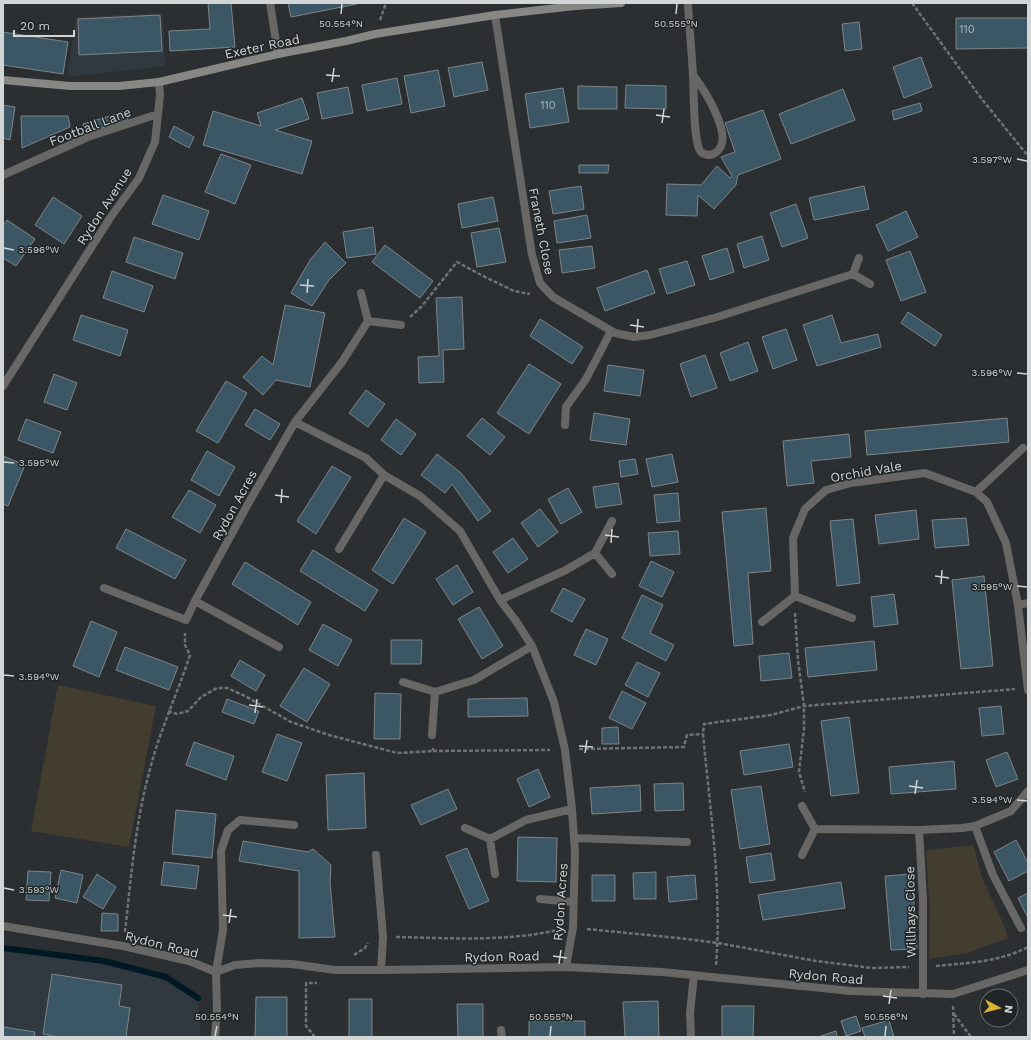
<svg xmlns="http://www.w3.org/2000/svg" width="1031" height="1040" font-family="'Work Sans',sans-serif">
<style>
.built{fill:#2f393f}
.green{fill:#423d2e}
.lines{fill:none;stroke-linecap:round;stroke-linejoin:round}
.stream{stroke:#001823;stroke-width:6}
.building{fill:#3b5765;stroke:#7f8487}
.path{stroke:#707375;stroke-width:2.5;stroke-dasharray:4 2;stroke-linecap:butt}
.service{stroke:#686765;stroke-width:8}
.pedestrian{stroke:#686765;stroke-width:8}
.minor{stroke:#686765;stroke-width:8}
.secondary{stroke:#888784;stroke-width:8}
.ticks{fill:none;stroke:#d2d5d6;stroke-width:1.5}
.labels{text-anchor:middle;stroke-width:3;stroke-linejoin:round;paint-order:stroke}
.number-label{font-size:11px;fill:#acb6ba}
.street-label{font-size:13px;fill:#d2d5d6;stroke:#212527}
.ticks-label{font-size:10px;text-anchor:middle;fill:#d2d5d6;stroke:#212527;stroke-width:3;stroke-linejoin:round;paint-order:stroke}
</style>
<rect width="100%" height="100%" fill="#2b2f31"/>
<path class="built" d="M163 13 165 66 67 77 76 17Z
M3 948 104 961 166 977 198 998 201 1037H3Z"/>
<path class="green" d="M58 685 156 706 129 847 31 831Z
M973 845 983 880 1004 925 1008 938 968 953 929 959 930 913 926 850Z"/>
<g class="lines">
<path class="stream" d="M3 948 104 961 166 977 198 998"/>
</g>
<path class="building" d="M208 3H231L235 47 170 51 169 31 210 29Z
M288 3H357V4L291 17Z
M160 15 162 51 79 55 78 19Z
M956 18H1028V48L956 49Z
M859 22 862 49 845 51 842 24Z
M3 32 68 42 63 74 3 65Z
M921 57 932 87 904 98 893 67Z
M482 62 488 90 454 97 448 68Z
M438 70 445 106 411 113 404 76Z
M397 78 402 104 367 111 362 85Z
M626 85 666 86V109L625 108Z
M578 86 617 87V109H578Z
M348 87 353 113 322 119 317 93Z
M563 88 569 122 530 128 525 94Z
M843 89 855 120 791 144 779 114Z
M302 98 309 119 275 130 312 141 302 174 203 145 213 111 261 126 257 113Z
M920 103 922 111 894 120 892 111Z
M3 105 15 107 10 140 3 138Z
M763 110 781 159 738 175 736 185 714 209 698 195 697 216 666 215 667 184 701 185 717 166 730 178 732 176 721 157 735 152 725 123Z
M126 111 128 120 86 133 83 124Z
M21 116H68L70 127 22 148Z
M174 126 194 137 189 148 169 137Z
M221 154 251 165 235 204 205 192Z
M579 165H609L608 173H579Z
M581 186 584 209 553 214 549 191Z
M864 186 869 209 814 220 809 198Z
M163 195 209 211 199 240 152 224Z
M53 197 82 216 64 244 35 225Z
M493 197 498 221 462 228 458 204Z
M796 204 808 238 782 247 770 213Z
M906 211 918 237 888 251 876 225Z
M587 215 591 238 557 243 554 221Z
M7 220 35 239 16 266 3 258V226Z
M373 227 376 254 347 258 343 232Z
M499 228 506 262 477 267 471 233Z
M762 236 769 260 744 268 737 244Z
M134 237 183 253 175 279 126 262Z
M325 242 346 263 329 280 312 306 291 293 310 260Z
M385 245 433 281 420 298 372 262Z
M592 246 595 268 562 273 559 250Z
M727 248 734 272 710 280 702 256Z
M910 251 926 292 901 301 886 260Z
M687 261 695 285 667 294 659 269Z
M647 270 655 293 605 311 597 288Z
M112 271 153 286 144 312 103 298Z
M462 297 464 349 443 350 444 382 419 383 418 357 439 356 436 298Z
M285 305 325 313 310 387 276 380 263 395 243 377 262 356 273 365Z
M908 312 942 335 935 346 901 323Z
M81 315 128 330 120 356 73 340Z
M832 315 841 343 878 334 881 347 817 366 803 325Z
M540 319 583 347 572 364 530 336Z
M786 329 797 360 773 369 762 337Z
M748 342 758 371 730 381 720 353Z
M705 355 717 388 691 397 680 364Z
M529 364 561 384 529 434 497 413Z
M608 365 644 370 640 396 604 391Z
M54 374 77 383 67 410 44 402Z
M226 381 247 393 218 443 196 431Z
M366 390 385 404 368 427 349 413Z
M255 409 280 424 270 440 245 425Z
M594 413 630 419 626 445 590 440Z
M482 418 505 437 490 455 467 436Z
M1007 418 1009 442 867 455 865 431Z
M26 419 61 432 53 453 18 440Z
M396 419 416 434 401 455 381 440Z
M849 434 851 457 811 461 814 483 787 486 783 441Z
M207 451 235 467 219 496 191 480Z
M437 454 461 473 491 511 478 521 452 484 445 493 421 475Z
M672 454 678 482 652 487 646 459Z
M3 456 25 465 8 506 3 504Z
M635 459 638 474 621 477 619 461Z
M332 466 351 477 316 534 297 521Z
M618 483 622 504 596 508 593 487Z
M568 488 582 512 561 524 548 499Z
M189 490 216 505 200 533 172 517Z
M678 493 680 521 657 523 654 495Z
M766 508 771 571 748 573 753 644 734 646 722 512Z
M540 509 558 532 538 547 521 523Z
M916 510 919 539 879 544 875 515Z
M404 518 426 532 393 584 372 570Z
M966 518 969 545 935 548 932 520Z
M853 519 860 583 837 586 830 521Z
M126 529 186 560 175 579 116 548Z
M678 531 680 554 650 556 648 533Z
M513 538 528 559 508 573 493 552Z
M313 550 378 590 365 611 300 571Z
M651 561 674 572 662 597 639 586Z
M245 562 311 602 298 625 232 584Z
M457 565 473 592 453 605 436 579Z
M984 576 993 666 961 669 952 580Z
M563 588 585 599 572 622 551 611Z
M894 594 898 624 874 627 871 597Z
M642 595 663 605 650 633 674 645 666 661 622 638Z
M479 607 503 646 482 659 458 619Z
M91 621 117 632 99 677 73 666Z
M323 624 352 640 338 666 309 650Z
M586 629 608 639 596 665 574 655Z
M391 640H422L421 664H391Z
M874 641 877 670 808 677 805 648Z
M125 647 178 667 169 690 116 670Z
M789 653 792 678 761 681 759 656Z
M240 660 265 675 256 691 231 676Z
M637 662 660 673 648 697 625 685Z
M304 668 330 684 307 722 280 706Z
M622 691 646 703 632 729 609 718Z
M375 693 401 694 400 739H374Z
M527 698 528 716 468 717V699Z
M227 699 259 711 254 724 222 712Z
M1001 706 1004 734 982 736 979 708Z
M849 717 859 793 831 796 821 721Z
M618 727 619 744H602V728Z
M277 734 302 743 287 781 262 772Z
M194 742 234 756 226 780 186 765Z
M789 744 793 767 744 775 740 751Z
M1007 752 1018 779 996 787 986 760Z
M954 761 956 789 891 794 889 767Z
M538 769 550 797 529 807 517 779Z
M364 773 366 828 328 830 326 775Z
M683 783 684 810 655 811 654 784Z
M640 785 641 811 592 814 590 788Z
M761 786 770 844 740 849 731 790Z
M448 789 457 809 421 825 411 805Z
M176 810 216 814 212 858 172 854Z
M518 837 557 838 556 882 517 881Z
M1016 840 1028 863V871L1009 881 994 852Z
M243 841 308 852 313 849 331 865 330 883 335 937 299 938V871L239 861Z
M467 848 489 901 469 909 446 856Z
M771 853 775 880 750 883 746 857Z
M164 862 199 866 196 889 161 885Z
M61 870 83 875 77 903 55 898Z
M28 871 51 872 49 901 26 900Z
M656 872V899H634L633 873Z
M97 874 116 887 103 909 83 897Z
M912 874 917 949 891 950 885 876Z
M592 875H615V901H592Z
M695 875 697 899 669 902 667 877Z
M841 882 845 908 763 920 758 895Z
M1028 893V918L1018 898Z
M102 913 118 914V931H101Z
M52 974 122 985 119 1006 130 1008 126 1037H57L43 1034Z
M256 997H287V1037H255Z
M349 999H372V1037H349Z
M658 1001 659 1037H625L623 1002Z
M457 1004H483V1037H458Z
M722 1006H754L753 1037H722Z
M856 1016 861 1031 846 1036 841 1021Z
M889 1020 894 1037H865L862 1028Z
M529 1021H585V1037H529Z
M3 1027 35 1032 34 1037H3Z
M836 1031 837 1037H818Z"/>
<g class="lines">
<path class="path" d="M912 3 981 98 1028 156
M380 20 386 3
M410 317 421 307 457 262 485 277 514 291 530 294
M795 613 798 660 804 706V729L799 772 805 792
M168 711 177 714 188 711 201 697 217 688H227L245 696 291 722 329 735 397 753 433 751V748
M579 749 684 747 687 735 703 734
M433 751 550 750
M587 929 678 938 718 943 816 961 872 968 909 967
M125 932C131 878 135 825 149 773 159 732 177 695 190 655L185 645V633
M396 937C449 938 505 942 558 930
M354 955 365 948 368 943
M716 965C722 888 710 810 703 734L704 724 771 715 804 706 1015 689
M936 966C966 963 1000 962 1028 947
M953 1006 954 1037
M954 1014 971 1037
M315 1037 306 1026V983H317"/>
<path class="service" d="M688 3C689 28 692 52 693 76 694 90 693 144 701 152 705 155 710 156 715 153 737 140 704 89 693 75
M565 425 566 407 586 379 611 331
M376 855 383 937 381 970
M540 899 573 902
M216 972 223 930 221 851 228 830 240 820 294 825"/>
<path class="pedestrian" d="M919 830 923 899V994"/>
<path class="minor" d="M270 3 278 54
M495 15 532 255 540 283 553 297 615 333 634 337 650 335 714 318 853 274
M3 175 88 137 158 114 160 95 159 82
M859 258 853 274 870 284
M368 321 401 325
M3 386 110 218 139 178 155 142 158 114
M295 422 366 458 384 475 420 496 460 531 500 600 516 621 532 646 554 702 565 750 572 809 575 853 573 927 566 967
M976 492 1023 448
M339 549 384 475
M595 553 612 521
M104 588 186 620 195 601
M500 600 566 570 595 553 612 574
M1018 605 1028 603
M852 618 795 596 793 538 805 509 826 490 851 483 925 473 976 492 987 502 1006 543 1018 605 1028 690
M762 622 795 596
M279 647 195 601 248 504 295 422 342 362 368 321 361 293
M403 682 435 692 474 680 532 646
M432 735 435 692
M802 806 815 829
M975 826 993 875 1021 928
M465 828 490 839 526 820 572 809
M574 838 687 842
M490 839 495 874
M802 855 815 829 919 830 962 828 975 826 1011 811 1028 791
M3 926 123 946 189 961 216 972 235 965 260 963 292 964 335 970H381L566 967 662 972 851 991 953 994 1028 970
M501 1030 502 1037
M215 1037 217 1011 216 972
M691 1037 690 1013 694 975"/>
<path class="secondary" d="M3 80 70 86H119L159 82 278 54 346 41 375 34 495 15 575 6 621 3"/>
</g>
<path class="ticks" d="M341 14 342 4M676 14 677 4M326 75 340 76M332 82 334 68M656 115 670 117M662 123 664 109M1017 159 1027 161M4 248 14 250M300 285 314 286M307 293 308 279M630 325 644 327M637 333 638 319M1017 373 1027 374M4 462 14 463M275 495 289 497M281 503 282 489M605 535 619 537M611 543 612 529M935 576 949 578M941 584 942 570M1017 586 1027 587M4 675 14 676M249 705 263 707M255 713 257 699M579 746 593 747M585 753 587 740M909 786 923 788M915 794 917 780M1017 800 1027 801M4 888 14 890M223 915 237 917M229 923 231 909M553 956 567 958M559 964 561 950M883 996 897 998M889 1004 891 990M215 1036 217 1026M550 1036 551 1026M885 1036 886 1026"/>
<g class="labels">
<g class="number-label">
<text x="967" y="33">110</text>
<text x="548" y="109">110</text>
</g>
<g class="street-label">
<text transform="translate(262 46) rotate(-12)" y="5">Exeter Road</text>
<text transform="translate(90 126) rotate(-21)" y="5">Football Lane</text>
<text transform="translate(104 206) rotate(-57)" y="5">Rydon Avenue</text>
<text transform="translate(542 231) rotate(79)" y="5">Franeth Close</text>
<text transform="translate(866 471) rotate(-10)" y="5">Orchid Vale</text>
<text transform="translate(234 505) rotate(-61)" y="5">Rydon Acres</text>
<text transform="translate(560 902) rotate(-86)" y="5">Rydon Acres</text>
<text transform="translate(910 912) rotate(-91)" y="5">Willhays Close</text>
<text transform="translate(162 944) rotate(14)" y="5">Rydon Road</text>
<text transform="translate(502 956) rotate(-1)" y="5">Rydon Road</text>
<text transform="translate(826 976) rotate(5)" y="5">Rydon Road</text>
</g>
</g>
<g class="ticks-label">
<text x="341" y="27">50.554°N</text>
<text x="676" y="27">50.555°N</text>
<text x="992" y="163">3.597°W</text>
<text x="39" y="253">3.596°W</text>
<text x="992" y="376">3.596°W</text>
<text x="39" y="466">3.595°W</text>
<text x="992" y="590">3.595°W</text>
<text x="39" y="680">3.594°W</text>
<text x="992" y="803">3.594°W</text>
<text x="39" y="893">3.593°W</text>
<text x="217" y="1020">50.554°N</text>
<text x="551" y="1020">50.555°N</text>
<text x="886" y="1020">50.556°N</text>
</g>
<rect width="1031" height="1040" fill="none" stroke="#d2d5d6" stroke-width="8"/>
<g transform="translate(999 1008) rotate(97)"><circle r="19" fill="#212527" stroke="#686b6d"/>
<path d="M0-3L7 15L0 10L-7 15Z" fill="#dab333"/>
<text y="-6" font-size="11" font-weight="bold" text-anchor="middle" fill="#d2d5d6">N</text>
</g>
<path d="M14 30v6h60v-6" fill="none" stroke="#d2d5d6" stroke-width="2"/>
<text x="20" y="30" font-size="12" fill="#d2d5d6" stroke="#212527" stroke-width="3" paint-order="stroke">20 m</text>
</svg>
